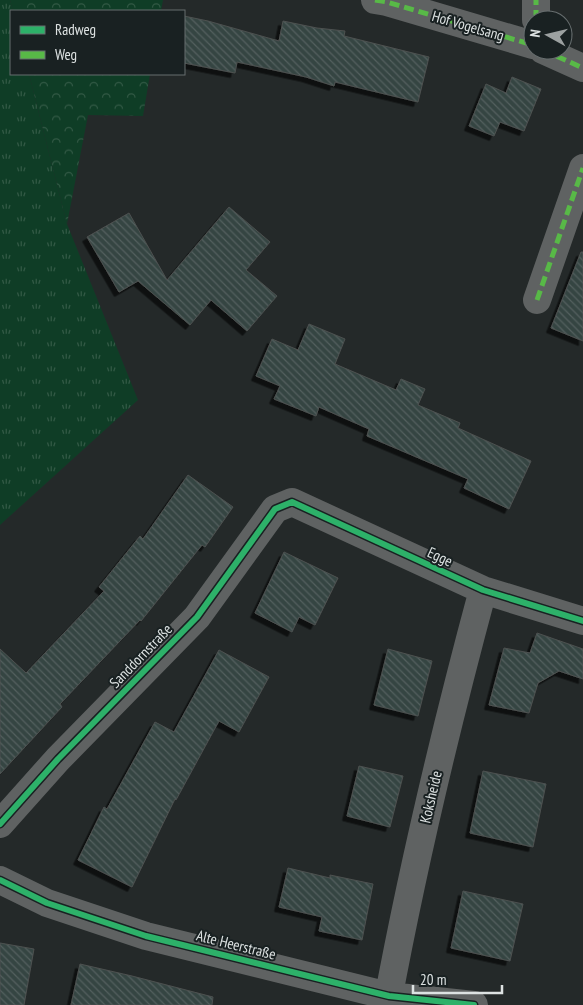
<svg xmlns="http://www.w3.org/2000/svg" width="583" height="1005" font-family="'PT Sans Narrow',sans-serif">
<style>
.grass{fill:url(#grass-tufts)}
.forest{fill:url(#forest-crowns)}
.building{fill:url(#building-back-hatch);stroke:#4d5150;filter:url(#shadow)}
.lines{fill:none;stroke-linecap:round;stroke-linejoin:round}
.minor{stroke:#5f6262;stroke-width:28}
.quiet{stroke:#58b947;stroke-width:5;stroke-dasharray:10 5;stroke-linecap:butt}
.cycleway-casing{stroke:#192122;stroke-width:9}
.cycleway{stroke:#2db169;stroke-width:6}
.labels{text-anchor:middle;stroke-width:4;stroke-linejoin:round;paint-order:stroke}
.street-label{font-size:15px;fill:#dde2e2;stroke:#192122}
</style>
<defs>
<pattern id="grass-tufts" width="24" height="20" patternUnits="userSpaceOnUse" patternTransform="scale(1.25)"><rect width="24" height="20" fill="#0f3d26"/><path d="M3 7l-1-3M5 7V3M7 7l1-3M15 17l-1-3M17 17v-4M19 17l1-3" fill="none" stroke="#325945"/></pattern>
<pattern id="forest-crowns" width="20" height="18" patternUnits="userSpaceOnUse" patternTransform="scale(1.25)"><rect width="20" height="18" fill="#0f3d26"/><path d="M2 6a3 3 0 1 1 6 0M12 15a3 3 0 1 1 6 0" fill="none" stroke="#325945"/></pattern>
<pattern id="building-back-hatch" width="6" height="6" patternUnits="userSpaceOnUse" patternTransform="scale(1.25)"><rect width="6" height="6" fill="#364543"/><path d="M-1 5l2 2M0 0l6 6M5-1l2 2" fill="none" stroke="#53605e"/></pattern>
<filter id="shadow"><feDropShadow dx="-4.5" dy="4.5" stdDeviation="0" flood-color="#0009"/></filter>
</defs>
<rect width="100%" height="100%" fill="#242929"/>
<path class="grass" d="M0 0H10L13 11H11V74H29L67 224 138 400 0 525Z"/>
<path class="forest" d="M10 0H163L161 11H13Z
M29 74H150L143 116 88 115 67 224Z"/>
<path class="building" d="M184 16 208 21 279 41 283 21 317 28 345 31 344 36 429 57 418 102 335 82 334 86 306 77 237 62 235 73 184 63Z
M512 77 541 89 524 131 500 122 494 136 469 126 486 84 506 93Z
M229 207 270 242 246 270 277 296 247 331 211 300 190 325 138 281 119 292 87 237 129 213 167 280Z
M581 252H583V341L551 328Z
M309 324 345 339 335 364 396 390 401 379 425 389 418 405 460 423 458 428 531 461 509 509 464 488 468 479 367 436 369 429 319 407 316 416 274 399 280 386 256 376 272 339 298 350Z
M188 475 233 507 205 547 202 545 141 621 140 620 60 704 62 707 0 774V649L26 673 104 591 99 587 140 536 143 539Z
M284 552 338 578 315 625 299 617 292 632 255 613Z
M537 633 583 649V679L559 671 538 683 529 713 489 705 504 648 530 653Z
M388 649 432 661 418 716 374 705Z
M219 650 269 677 239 732 219 721 176 800 175 799 132 887 78 860 104 807 107 809 155 722 174 732Z
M359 766 403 776 390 827 347 816Z
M483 771 546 784 533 847 470 833Z
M288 868 330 878V875L373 884 362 940 319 931 322 917 279 907Z
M463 891 523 904 510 961 451 948Z
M0 943 34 949 24 1005H0Z
M80 964 132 976 213 997 212 1005H71Z"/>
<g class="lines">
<path class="minor" d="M375 0 387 2 533 45
M536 20V0
M543 50 583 68
M537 300 583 168
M0 824 58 759 197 617 275 509 292 502 483 590 583 621
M0 880 47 903 146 936 389 996 474 1005
M387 1005C413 865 446 727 483 590"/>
<path class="quiet" d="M375 0 387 2 533 45
M536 20V0
M543 50 583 68
M537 300 583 168"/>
<g class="cycleway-casing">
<path id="cycleway" d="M0 824 58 759 197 617 275 509 292 502 483 590 583 621
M0 880 47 903 146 936 389 996 474 1005"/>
</g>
<use href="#cycleway" class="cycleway"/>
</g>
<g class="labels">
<g class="street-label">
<text transform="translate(468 26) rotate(16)" y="5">Hof Vogelsang</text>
<text transform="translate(440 557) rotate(25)" y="5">Egge</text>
<text transform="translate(141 656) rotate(-46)" y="5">Sanddornstraße</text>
<text transform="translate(431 797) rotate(-77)" y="5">Koksheide</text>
<text transform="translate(236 945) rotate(14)" y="5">Alte Heerstraße</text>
</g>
</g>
<rect x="10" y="10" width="175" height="65" fill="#192122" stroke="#676e6f"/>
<rect x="20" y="26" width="25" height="8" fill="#2db169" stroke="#676e6f"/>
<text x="55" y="35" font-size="15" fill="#dde2e2">Radweg</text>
<rect x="20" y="51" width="25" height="8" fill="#58b947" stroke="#676e6f"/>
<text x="55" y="60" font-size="15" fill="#dde2e2">Weg</text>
<g transform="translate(548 35) rotate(278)"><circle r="24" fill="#192122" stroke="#676e6f"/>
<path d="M0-4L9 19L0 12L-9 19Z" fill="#9ca1a1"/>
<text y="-8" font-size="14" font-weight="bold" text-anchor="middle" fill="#dde2e2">N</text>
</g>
<path d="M413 985v8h89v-8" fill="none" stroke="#dde2e2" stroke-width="2.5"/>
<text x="420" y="985" font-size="15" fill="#dde2e2" stroke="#192122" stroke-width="4" paint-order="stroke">20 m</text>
</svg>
